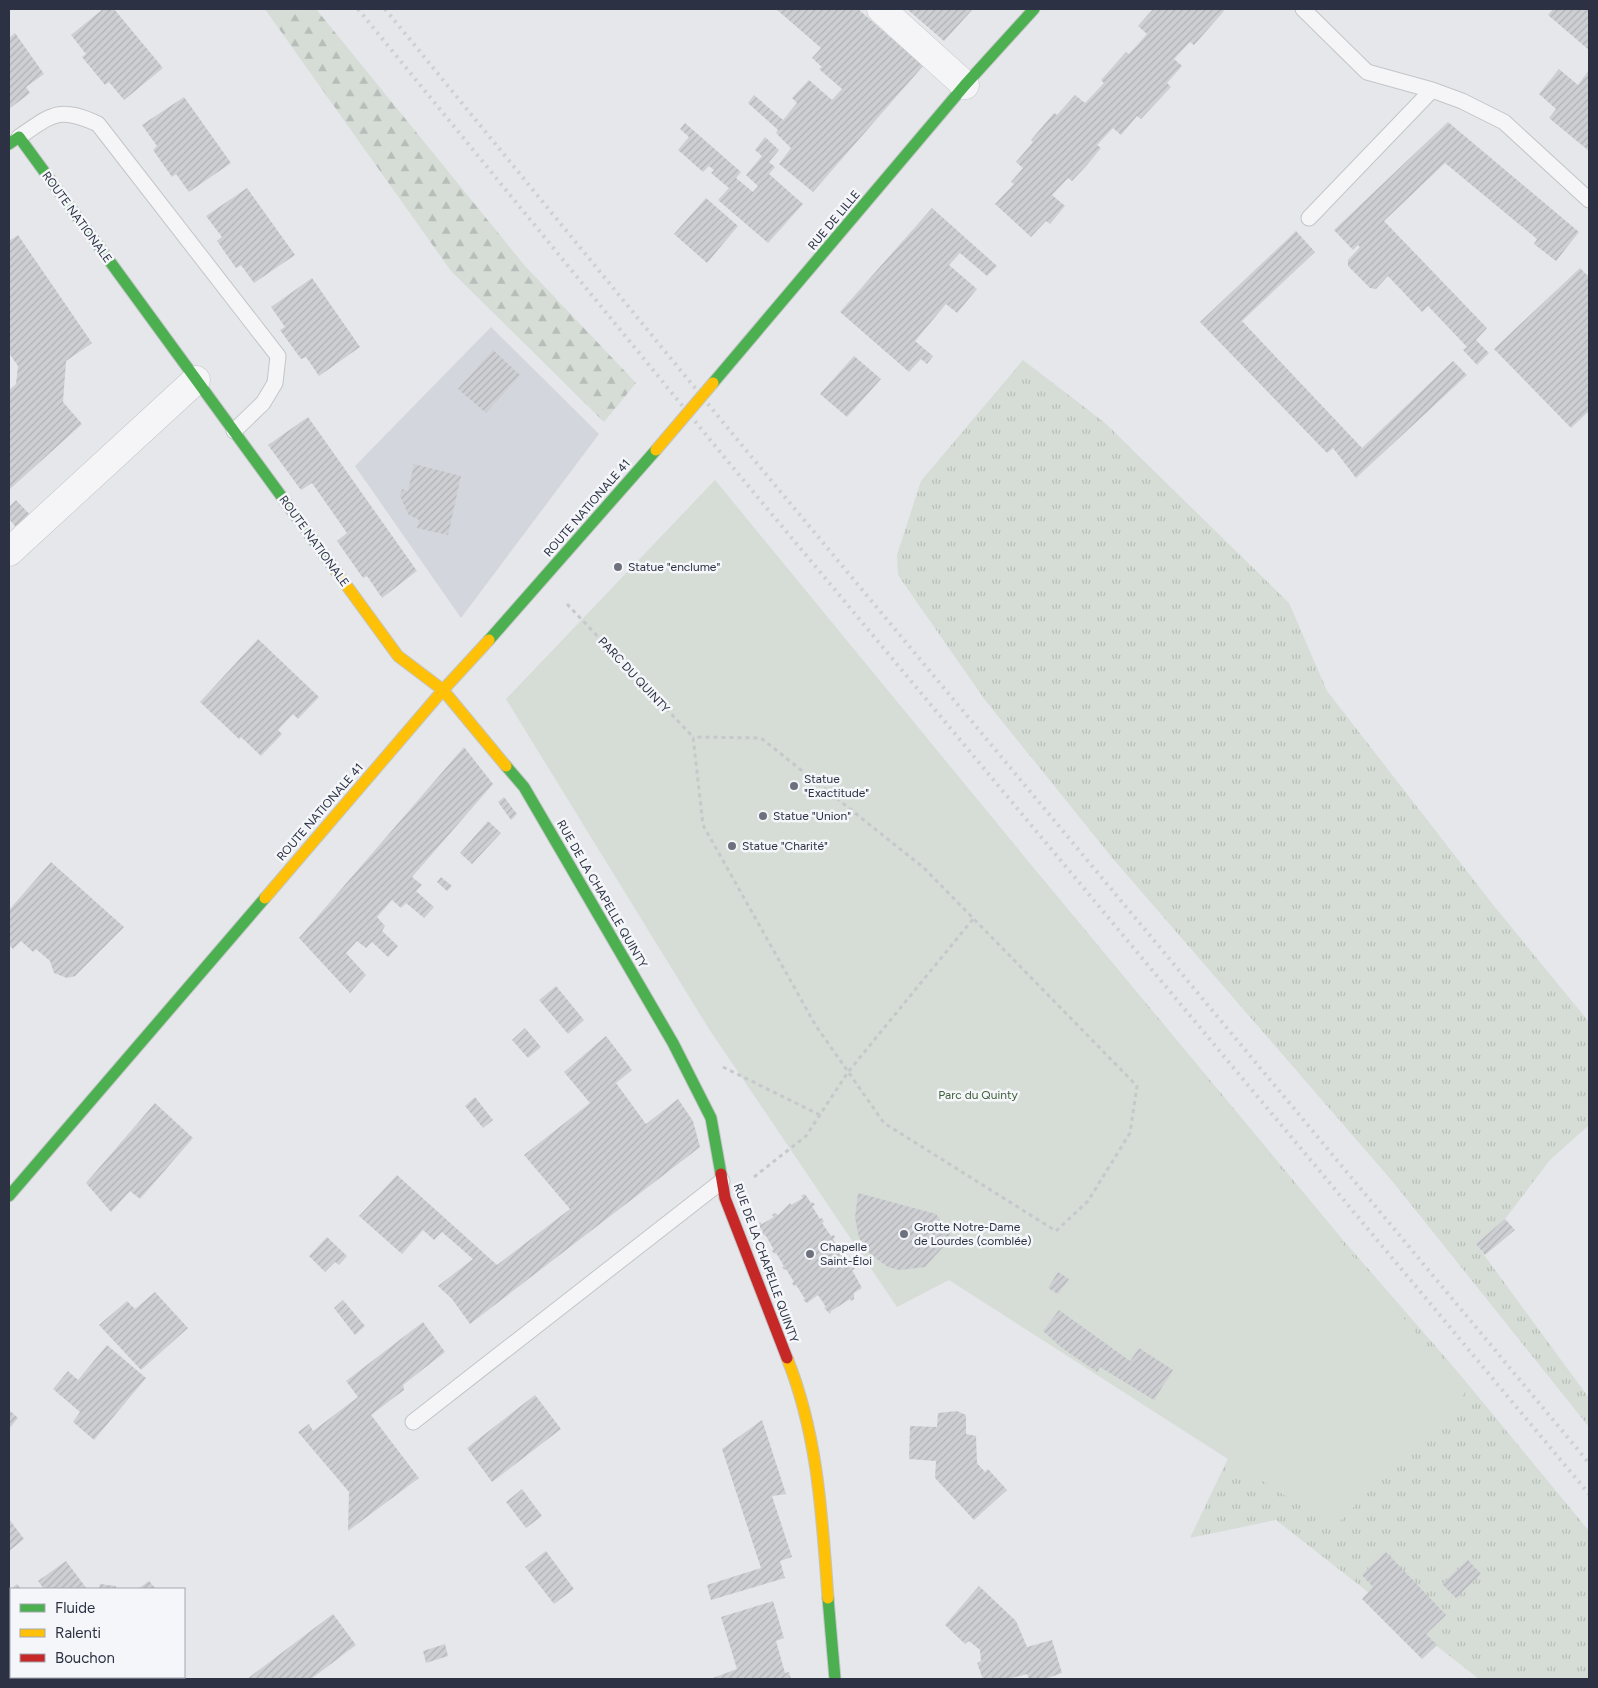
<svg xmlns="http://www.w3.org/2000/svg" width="1598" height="1688" font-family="Figtree,sans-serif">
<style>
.built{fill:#d4d6dd}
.grass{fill:url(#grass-tufts)}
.forest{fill:url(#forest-firs)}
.park{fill:#d5ddd6}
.building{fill:url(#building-hatch)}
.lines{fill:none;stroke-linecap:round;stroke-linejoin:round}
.lane-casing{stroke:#c3c5c8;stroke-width:17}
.street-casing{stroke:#c3c5c8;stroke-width:29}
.fast-casing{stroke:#c3c5c8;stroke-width:13}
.slow-casing{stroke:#c3c5c8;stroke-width:13}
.jam-casing{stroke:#c3c5c8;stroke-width:13}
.path{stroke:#c6c8cc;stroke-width:3;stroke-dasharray:4 4;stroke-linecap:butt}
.lane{stroke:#f5f5f7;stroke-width:15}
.street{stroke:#f5f5f7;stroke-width:28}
.fast{stroke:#4caf50;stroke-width:11}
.slow{stroke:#ffc107;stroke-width:11}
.jam{stroke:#c62828;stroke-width:11}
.rail{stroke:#cfd0d2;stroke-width:4;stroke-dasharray:2.5 5;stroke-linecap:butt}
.slow-bridge-casing{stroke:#c3c5c8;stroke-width:13;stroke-linecap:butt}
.slow-bridge{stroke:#ffc107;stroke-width:11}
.poi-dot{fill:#6d717d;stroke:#f4f6f9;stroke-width:2}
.labels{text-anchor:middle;stroke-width:5;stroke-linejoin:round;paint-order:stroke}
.street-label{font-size:12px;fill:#2c3243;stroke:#f4f6f9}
.poi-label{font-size:12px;fill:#2c3243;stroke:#f4f6f9;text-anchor:start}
.park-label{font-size:12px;fill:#3d5f3a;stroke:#f4f6f9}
</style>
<defs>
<pattern id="grass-tufts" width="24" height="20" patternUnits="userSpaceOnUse" patternTransform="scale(1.25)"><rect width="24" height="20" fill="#d5ddd6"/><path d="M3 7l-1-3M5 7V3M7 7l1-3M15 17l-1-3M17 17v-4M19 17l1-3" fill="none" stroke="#b7beb9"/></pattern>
<pattern id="forest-firs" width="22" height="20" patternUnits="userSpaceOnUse" patternTransform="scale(1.25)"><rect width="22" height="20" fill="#d5ddd6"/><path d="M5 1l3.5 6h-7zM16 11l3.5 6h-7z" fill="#b7beb9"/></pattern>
<pattern id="building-hatch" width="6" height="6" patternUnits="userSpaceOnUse" patternTransform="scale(1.25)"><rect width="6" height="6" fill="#cecfd2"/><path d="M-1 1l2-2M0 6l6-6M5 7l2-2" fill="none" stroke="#b1b2b6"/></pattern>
</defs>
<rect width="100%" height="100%" fill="#e5e7ea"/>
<path class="built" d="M491 327 599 434 461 618 355 466Z"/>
<path class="grass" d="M1023 360 1105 423 1289 603 1327 691 1494 906 1589 1022V1125L1550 1160 1505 1219 1476 1244 1589 1398V1427L1393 1182 1114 860 985 700 898 575 897 555 921 481Z
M1042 878 1343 1240 1457 1371 1589 1531V1679H1479L1276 1520 1190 1538 1277 1356 894 1140Z"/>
<path class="forest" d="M265 9H316L525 266 636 383 604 422 451 271Z"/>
<path class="park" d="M715 480 1465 1393 1334 1527 949 1280 897 1307 709 1029 506 699Z"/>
<path class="building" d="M103 9H114L163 68 124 100 109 82 105 85 82 57 86 54 71 35Z
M776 9H858L923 66 813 192 779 164 791 148 776 133 778 130 748 103 754 95 783 120 797 103 792 98 809 80 832 100 842 89 819 69 822 67 812 58 821 48Z
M907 9H973L944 41Z
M1153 9H1222L1224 11 1194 45 1190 42 1174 59 1182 66 1167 83 1171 87 1141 119 1137 116 1121 135 1113 128 1097 145 1101 148 1087 165 1072 181 1068 178 1052 195 1065 206 1050 224 1046 221 1031 237 995 204 1014 184 1011 182 1023 168 1016 162 1033 142 1031 140 1054 113 1057 115 1075 95 1085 103 1104 83 1101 80 1126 52 1129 54 1147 34 1138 26Z
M1553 9H1589V50L1548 15Z
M15 33 44 74 26 87 30 93 9 109V38Z
M1559 69 1578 85 1589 70V151L1549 118 1556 109 1539 94Z
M184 97 231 163 189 192 176 174 172 177 153 150 157 146 142 125Z
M1448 122 1579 232 1556 261 1534 244 1537 239 1445 163 1384 221 1487 328 1476 340 1489 353 1477 365 1463 350 1467 347 1428 306 1422 312 1388 276 1376 289 1370 288 1348 266V260L1360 247 1358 245 1353 250 1334 230Z
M685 123 741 172 736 178 753 192 758 186 746 175 762 156 755 150 765 137 779 150 769 162 775 167 769 174 803 204 768 243 718 200 729 188 711 173 714 170 709 166 703 172 678 150 689 137 680 129Z
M247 188 295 255 254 283 241 265 236 268 217 241 222 237 206 216Z
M706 198 738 226 707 263 674 234Z
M932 208 997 266 987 276 960 253 949 265 977 289 957 313 946 304 915 341 933 356 927 364 921 359 909 372 840 312Z
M1296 231 1315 252 1242 321 1362 448 1453 361 1467 375 1356 478 1333 448 1327 453 1200 322Z
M18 235 92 343 66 361 63 402 82 424 10 489 9 390 16 384 18 366 9 353V241Z
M1580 268 1589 277V411L1571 428 1494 349Z
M312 278 360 347 319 376 306 357 301 359 280 330 285 327 271 307Z
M493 350 520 375 486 413 458 389Z
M854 356 881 379 847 417 820 394Z
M308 417 417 571 382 598 367 576 363 578 337 541 347 533 312 483 301 490 268 445Z
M414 464 461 476 448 535 417 528 419 520 408 514 400 496 402 489 408 491Z
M16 500 35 520 21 533 9 519V507Z
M258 639 319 697 298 719 293 714 278 730 282 734 261 756 241 737 239 739 200 702Z
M464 747 493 784 412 877 422 885 416 891 434 907 424 918 406 903 401 908 392 900 377 917 385 926 382 931 398 946 388 957 372 942 366 948 357 941 346 953 366 975 350 993 299 938Z
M504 797 517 814 511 820 498 802Z
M488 821 501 833 472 864 460 853Z
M51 862 124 927 75 976 67 978 54 973 50 961 36 949 33 952 21 941 13 949 9 945V910Z
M441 877 452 886 447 891 437 882Z
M556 986 584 1020 568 1034 539 1000Z
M525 1028 541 1047 528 1058 512 1040Z
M606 1036 632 1070 616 1083 646 1124 678 1099 693 1121 700 1147 470 1324 452 1299 438 1286 473 1259 442 1232 434 1240 423 1230 402 1254 359 1216 397 1175 497 1265 570 1209 524 1155 590 1103 564 1072Z
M475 1097 493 1120 483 1128 465 1106Z
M155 1103 193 1138 140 1199 130 1191 111 1212 86 1183Z
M858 1193 936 1214 952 1237 925 1267 899 1270 888 1267 871 1255 859 1238 855 1218Z
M805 1194 811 1203 813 1202 815 1205 812 1206 820 1219 822 1218 824 1222 822 1223 831 1236 834 1235 835 1237 833 1239 840 1252 842 1250 844 1253 842 1255 850 1268 853 1266 855 1269 852 1270 862 1288 854 1293V1299L851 1301 850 1299 831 1311 830 1314 824 1308 826 1307 818 1295 807 1303 803 1300 805 1299 796 1285 794 1286 792 1283 794 1282 786 1269 784 1270 782 1267 784 1266 776 1253 774 1254 772 1250H774L766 1236 761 1233 763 1232 758 1224 760 1222 762 1224 774 1217 772 1215 775 1213 778 1215 790 1203 791 1205 803 1198 801 1196Z
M1505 1219 1515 1230 1485 1255 1476 1244Z
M327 1237 347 1256 339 1265 335 1262 325 1272 309 1256Z
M1058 1272 1069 1279 1058 1294 1048 1288Z
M155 1292 188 1328 141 1370 99 1325 127 1301 135 1309Z
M343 1300 365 1326 355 1335 334 1308Z
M1059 1310 1130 1361 1139 1348 1173 1370 1154 1400 1100 1367 1097 1372 1062 1348 1043 1331Z
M423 1322 445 1352 403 1385 404 1390 371 1415 419 1478 348 1531 349 1492 298 1432 309 1424 313 1431 358 1397 346 1381Z
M107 1345 146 1378 94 1440 73 1422 80 1412 53 1389 68 1371 78 1380Z
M535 1395 561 1429 492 1482 467 1448Z
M9 1410 18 1418 9 1429Z
M957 1411 966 1415V1434L976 1436 977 1463 985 1472 988 1469 1007 1490 974 1520 935 1478 936 1461 909 1459 910 1426 937 1427 938 1413Z
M762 1420 786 1494 772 1496 792 1557 780 1561 785 1578 711 1600 707 1585 761 1568 722 1449Z
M522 1489 542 1516 526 1528 506 1502Z
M9 1519 24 1539 9 1551Z
M546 1551 574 1589 554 1604 525 1567Z
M1386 1552 1446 1615 1426 1634 1437 1645 1422 1659 1362 1599 1373 1587 1362 1575Z
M1468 1560 1481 1574 1456 1598 1442 1584Z
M66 1561 87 1589H44L38 1581Z
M149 1581 156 1589H138Z
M17 1584 21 1589H11Z
M100 1584 116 1586V1589H99Z
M979 1586 1016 1621 1027 1647 1052 1640 1062 1673 1045 1679H1029L1027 1674 1008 1679H983L977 1663 981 1661 980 1650 969 1641 965 1644 945 1625Z
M773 1601 784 1638 776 1641 785 1673 789 1672 791 1679H710L737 1669 721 1617Z
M333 1614 356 1645 311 1679H247Z
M445 1644 448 1656 426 1663 423 1651Z"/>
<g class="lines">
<g class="lane-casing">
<path id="lane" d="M1303 9 1367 72 1432 90 1462 101 1504 122 1589 200
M19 137C53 114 58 106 98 124L278 356 275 383 263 403 234 431
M1309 218 1432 90
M413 1422 722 1181"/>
</g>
<g class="street-casing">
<path id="street" d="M881 9 965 85
M9 552 196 380"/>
</g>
<g class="fast-casing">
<path id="fast" d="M9 144 19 137 336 571
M713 383 965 85 1034 9
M489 640 656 450
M506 766 524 787 673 1043 711 1118 721 1174
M9 1196 265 898
M828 1598 835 1679"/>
</g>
<g class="slow-casing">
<path id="slow" d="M336 571 398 656 443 690 506 766
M265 898 443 690 489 640
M787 1358C818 1435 822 1516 828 1598"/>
</g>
<g class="jam-casing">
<path id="jam" d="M721 1174 725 1198 787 1358"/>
</g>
<path class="path" d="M567 604 693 737 703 825 816 1026 884 1123 1056 1231 1088 1201 1130 1133 1137 1086 924 868 761 738 693 737
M723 1067 820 1115
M754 1177 806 1136 848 1072 973 919"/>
<use href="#lane" class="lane"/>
<use href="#street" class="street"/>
<use href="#fast" class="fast"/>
<use href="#slow" class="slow"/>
<use href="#jam" class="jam"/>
<path class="rail" d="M358 9 725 458 1589 1494
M385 9 740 443 1589 1463"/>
<g class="slow-bridge-casing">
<path id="slow-bridge" d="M656 450 713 383"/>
</g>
<use href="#slow-bridge" class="slow-bridge"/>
</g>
<g class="poi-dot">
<circle cx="618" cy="567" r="5"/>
<circle cx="794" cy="786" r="5"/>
<circle cx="763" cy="816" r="5"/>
<circle cx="732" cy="846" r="5"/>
<circle cx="904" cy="1234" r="5"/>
<circle cx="810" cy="1254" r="5"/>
</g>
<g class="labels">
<g class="street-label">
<text transform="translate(77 217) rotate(54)" y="4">ROUTE NATIONALE</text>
<text transform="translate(834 220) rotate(-50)" y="4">RUE DE LILLE</text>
<text transform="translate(587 508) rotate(-49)" y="4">ROUTE NATIONALE 41</text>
<text transform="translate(314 541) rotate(54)" y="4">ROUTE NATIONALE</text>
<text transform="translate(634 675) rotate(47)" y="4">PARC DU QUINTY</text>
<text transform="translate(320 812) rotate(-49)" y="4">ROUTE NATIONALE 41</text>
<text transform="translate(602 894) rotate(60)" y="4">RUE DE LA CHAPELLE QUINTY</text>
<text transform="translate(766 1263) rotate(70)" y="4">RUE DE LA CHAPELLE QUINTY</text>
</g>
<g class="poi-label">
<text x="628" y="571">Statue "enclume"</text>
<text x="804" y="783">Statue<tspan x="804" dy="14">"Exactitude"</tspan></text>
<text x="773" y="820">Statue "Union"</text>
<text x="742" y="850">Statue "Charité"</text>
<text x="914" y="1231">Grotte Notre-Dame<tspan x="914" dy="14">de Lourdes (comblée)</tspan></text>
<text x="820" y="1251">Chapelle<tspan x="820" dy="14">Saint-Éloi</tspan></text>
</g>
<g class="park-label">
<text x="978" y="1099">Parc du Quinty</text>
</g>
</g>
<rect width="1598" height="1688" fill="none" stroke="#2c3243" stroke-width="20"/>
<rect x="10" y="1588" width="175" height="90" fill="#f4f6f9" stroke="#a4a8b0"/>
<rect x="20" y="1604" width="25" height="8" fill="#4caf50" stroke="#a4a8b0"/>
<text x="55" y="1613" font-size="15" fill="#2c3243">Fluide</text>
<rect x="20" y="1629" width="25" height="8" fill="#ffc107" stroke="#a4a8b0"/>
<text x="55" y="1638" font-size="15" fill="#2c3243">Ralenti</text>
<rect x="20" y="1654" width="25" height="8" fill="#c62828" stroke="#a4a8b0"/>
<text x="55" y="1663" font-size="15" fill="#2c3243">Bouchon</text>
</svg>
